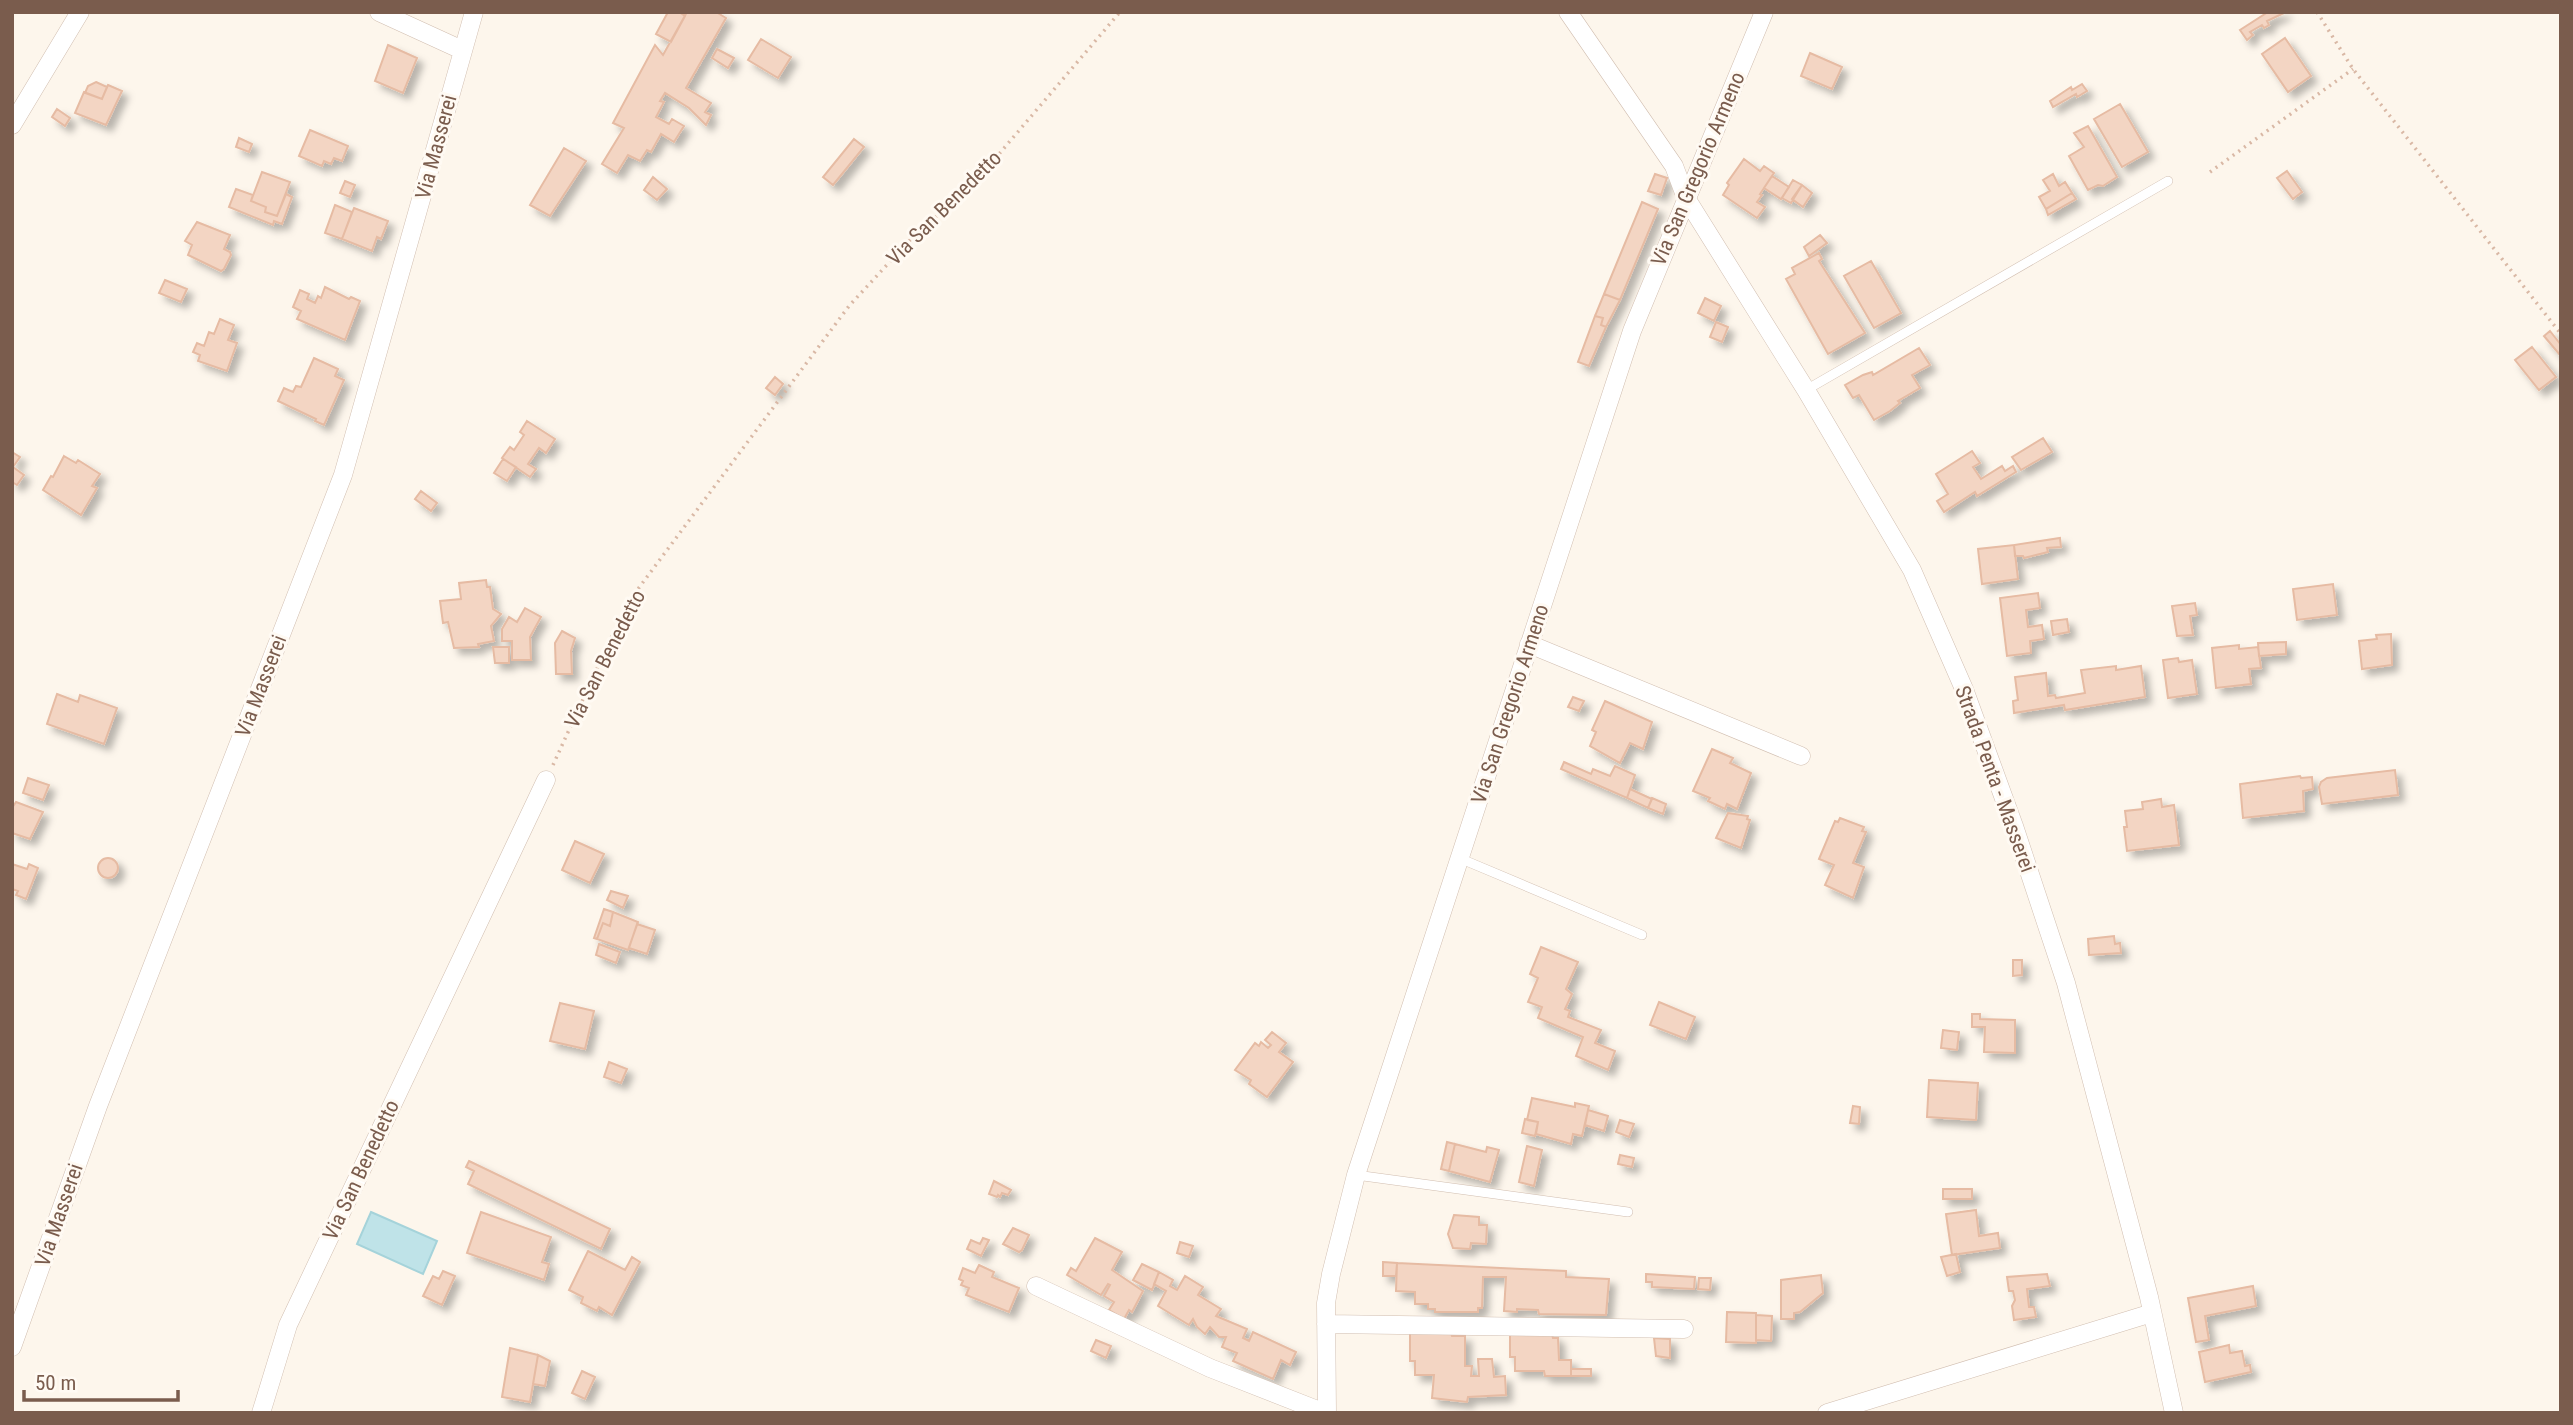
<svg xmlns="http://www.w3.org/2000/svg" width="2573" height="1425" font-family="'Roboto Condensed',sans-serif">
<style>
.water{fill:#bfe3e8;stroke:#a5d3da;stroke-width:2}
.building{fill:#f3d5c3;stroke:#e6bba3;stroke-width:2;filter:url(#shadow)}
.lines{fill:none;stroke-linecap:round;stroke-linejoin:round}
.service-casing{stroke:#d1beb0;stroke-width:10}
.minor-casing{stroke:#d1beb0;stroke-width:19}
.path{stroke:#d9b8a5;stroke-width:3.5;stroke-dasharray:2 5;stroke-linecap:butt}
.service{stroke:#fff;stroke-width:9}
.minor{stroke:#fff;stroke-width:18}
.labels{text-anchor:middle;stroke-width:6;stroke-linejoin:round;paint-order:stroke}
.street-label{font-size:21px;fill:#7a5c4d;stroke:#fffaf3}
</style>
<defs>
<filter id="shadow"><feDropShadow dx="6" dy="6" stdDeviation="3.5" flood-color="#0004"/></filter>
</defs>
<rect width="100%" height="100%" fill="#fdf6ec"/>
<path class="water" d="M371 1212 437 1241 423 1274 357 1244Z"/>
<path class="building" d="M668 12H679L685 16 671 42 656 34Z
M687 12H716L726 18 686 88 711 103 705 112 711 115 706 125 689 108 665 93 660 101 664 102 656 117 669 124 672 119 684 126 674 142 661 134 651 152 647 150 640 161 628 155 617 173 602 164 624 128 613 123 655 45 663 55Z
M2268 12H2286L2267 21 2269 25 2264 28 2262 25 2250 32 2253 35 2247 40 2240 30Z
M2285 38 2311 76 2288 92 2262 54Z
M761 39 791 57 778 78 748 60Z
M388 45 417 58 403 93 375 81Z
M717 49 734 58 728 68 712 58Z
M1810 53 1842 67 1832 89 1801 76Z
M96 82 107 87 102 99 85 93 88 86Z
M2082 84 2087 91 2077 97 2076 94 2053 107 2050 101 2071 87 2072 90Z
M108 85 122 91 106 125 75 113 84 92 102 99Z
M2120 104 2148 152 2122 167 2094 119Z
M57 109 70 118 65 126 52 117Z
M2088 126 2117 177 2103 186 2098 185 2088 190 2069 156 2084 147 2074 133Z
M310 130 348 146 342 161 334 158 331 164 324 161 322 166 299 156Z
M239 138 252 144 249 152 236 147Z
M854 139 864 147 833 185 823 177Z
M564 148 586 161 550 216 530 205Z
M1744 159 1760 171 1764 166 1774 173 1760 194 1762 195 1757 202 1765 207 1757 218 1723 195 1729 185 1727 183Z
M2287 171 2302 192 2293 199 2277 178Z
M262 172 290 182 277 216 265 212 266 207 251 201Z
M1655 174 1667 178 1661 195 1648 191Z
M2053 174 2059 186 2065 182 2072 193 2046 209 2039 197 2050 191 2043 180Z
M1772 176 1789 187 1781 199 1764 188Z
M653 177 667 189 657 200 644 190Z
M1793 180 1802 185 1791 203 1782 198Z
M345 181 355 185 350 197 340 193Z
M1802 185 1812 193 1803 207 1792 199Z
M236 189 253 195 251 201 266 207 265 212 277 216 286 194 292 197 282 224 274 221 273 225 229 207Z
M2072 193 2076 199 2048 215 2046 209Z
M1642 202 1658 209 1620 300 1604 294Z
M335 205 352 212 342 239 325 233Z
M354 208 388 221 381 239 377 237 372 251 342 239Z
M197 222 230 235 224 249 230 252 231 255 224 269 221 271 188 255 192 245 185 241Z
M1820 235 1827 243 1809 256 1804 247Z
M1819 253 1822 259 1819 261 1865 333 1828 354 1786 279 1795 274 1792 268Z
M1871 261 1901 313 1874 328 1844 276Z
M165 280 187 289 181 302 159 293Z
M325 287 349 299 351 297 360 301 345 340 297 319 301 311 293 307 300 290 309 294 307 299 315 303 318 296 321 298Z
M1604 294 1620 300 1606 327 1601 325 1603 318 1595 316Z
M1705 298 1721 306 1714 321 1698 313Z
M1595 316 1603 318 1601 325 1606 327 1589 366 1578 362Z
M220 319 234 325 228 340 237 343 227 371 198 361 200 355 193 352 197 343 204 346 209 332 214 334Z
M1716 322 1728 327 1722 342 1710 337Z
M2550 331 2561 345 2560 355 2544 336Z
M2532 347 2556 377 2539 390 2515 360Z
M1919 348 1930 365 1912 375 1920 388 1898 401 1900 403 1890 411 1874 420 1859 395 1853 398 1845 385 1863 375 1872 372 1873 375Z
M314 358 338 369 335 376 344 380 324 425 315 421 316 419 278 401 284 388 293 392 296 386 301 387Z
M775 377 783 384 775 395 766 388Z
M527 421 555 439 546 453 539 448 528 464 536 469 530 477 502 458 510 447 514 450 524 435 520 432Z
M2043 438 2052 452 2021 470 2012 457Z
M1972 451 1980 463 1973 467 1981 479 2002 466 2005 471 2013 466 2016 472 1977 496 1975 492 1944 512 1937 501 1948 494 1936 474Z
M12 452 20 457 13 467 24 475 17 485 12 482Z
M64 456 76 463 78 460 100 474 92 486 97 488 81 515 43 490 51 476 53 477Z
M503 459 516 467 507 481 494 473Z
M421 491 437 503 431 511 415 499Z
M2060 538 2061 547 2047 548 2048 552 2024 558 2023 556H2015L2014 545Z
M2014 545 2018 579 1982 584 1978 549Z
M486 580 487 587H490L493 609 501 614 491 626 494 641 478 644 479 647 454 648 448 622 443 623 440 601 461 599 459 583Z
M2333 584 2337 615 2297 620 2293 589Z
M2038 593 2040 608 2026 610 2028 627 2042 625 2044 639 2030 641 2031 653 2007 656 2000 598Z
M2195 603 2197 615 2190 616 2193 635 2177 636 2172 606Z
M525 608 541 617 530 637 531 660H512V641H502V629L509 617 517 622Z
M2067 619 2069 632 2053 635 2051 621Z
M562 631 575 638 571 651 572 674H556L555 643Z
M2391 634 2392 665 2362 669 2359 641 2377 639 2376 635Z
M2286 642V654L2259 656 2258 643Z
M2239 645V649L2258 647 2261 668 2249 669 2251 684 2216 688 2212 648Z
M493 647H509V663H495Z
M2178 658 2179 662 2192 660 2197 694 2168 698 2163 660Z
M2116 666V670L2141 666 2145 697 2065 710 2064 705 2014 713 2013 701 2018 700 2015 677 2046 673 2048 696 2055 695 2056 698 2085 693 2081 670Z
M57 694 78 702 80 695 117 708 104 744 47 724Z
M1573 697 1584 701 1579 711 1568 707Z
M1605 701 1652 722 1643 749 1630 743 1620 763 1590 746 1596 732 1592 730Z
M1712 749 1733 758 1730 763 1751 773 1737 809 1727 804 1725 809 1708 801 1710 798 1693 791Z
M1564 762 1591 774 1593 769 1610 776 1615 766 1635 775 1627 798 1561 769Z
M2395 770 2398 795 2322 804 2319 787 2321 782 2327 778Z
M2300 776 2301 778 2312 777 2313 789 2303 791 2304 811 2243 818 2240 784Z
M28 778 49 785 43 800 23 793Z
M1630 789 1652 799 1648 808 1627 798Z
M1652 798 1666 804 1663 814 1648 808Z
M2161 799 2162 807 2174 805 2179 845 2127 851 2124 827H2127L2125 811 2143 809 2142 802Z
M16 802 43 812 30 839 12 833V808Z
M1728 813 1748 816 1747 819 1750 820 1741 848 1716 838Z
M1840 818 1864 827 1862 831 1866 832 1853 863 1864 867 1853 898 1825 885 1834 865 1819 859 1835 821 1838 822Z
M575 841 604 854 590 883 562 870Z
M98 868a10 10 0 1 1 20 0a10 10 0 1 1-20 0Z
M12 864 27 869 29 864 38 868 26 899 16 895 18 891 12 889Z
M611 891 628 896 623 908 607 900Z
M604 909 613 912 610 926 603 923 597 939 594 938Z
M613 912 638 922 628 950 597 939 603 923 610 926Z
M637 924 655 930 647 954 629 948Z
M2114 936 2115 944 2120 943 2121 953 2089 955 2088 939Z
M599 944 620 952 616 963 596 955Z
M1541 947 1578 962 1566 989 1572 994 1565 1009 1570 1011 1568 1017 1601 1030 1595 1043 1615 1051 1608 1070 1576 1056 1583 1037 1538 1018 1542 1007 1528 1002 1538 978 1530 974Z
M2013 960H2022V975L2013 976Z
M1659 1002 1695 1017 1686 1039 1650 1025Z
M560 1003 594 1011 585 1049 550 1041Z
M1972 1014H1980V1019L2015 1020V1053L1984 1052 1985 1027H1972Z
M1943 1030 1959 1032 1957 1050 1941 1048Z
M1272 1032 1286 1043 1279 1052 1293 1062 1267 1097 1249 1084 1251 1080 1235 1070 1255 1043 1259 1046 1261 1042 1268 1048 1271 1045 1265 1040Z
M609 1062 627 1069 621 1083 604 1077Z
M1929 1080 1978 1083 1976 1120 1927 1117Z
M1532 1098 1575 1107V1103L1589 1106 1582 1136 1573 1134 1571 1144 1536 1134 1538 1122 1527 1120Z
M1853 1106 1860 1107 1859 1124 1850 1123Z
M1588 1110 1608 1116 1604 1131 1585 1125Z
M1525 1119 1538 1122 1535 1136 1522 1133Z
M1620 1120 1634 1124 1629 1137 1616 1132Z
M1447 1142 1455 1144 1449 1171 1441 1169Z
M1455 1144 1486 1152 1487 1147 1499 1150 1490 1182 1449 1171Z
M1527 1146 1542 1150 1534 1186 1519 1182Z
M1620 1155 1634 1158 1632 1167 1618 1164Z
M469 1161 610 1229 601 1249 468 1184 474 1171 466 1167Z
M994 1181 1011 1190 1008 1195 1002 1193 1000 1197 998 1195 997 1197 989 1194Z
M1943 1189H1972V1199H1943Z
M1976 1210 1979 1236 1998 1233 2000 1248 1952 1255 1946 1214Z
M481 1212 551 1237 542 1262 549 1264 544 1280 467 1253Z
M1454 1215 1479 1217V1225H1487L1486 1244 1471 1243 1470 1249 1453 1248 1448 1234Z
M1013 1228 1029 1235 1022 1250 1019 1252 1003 1244Z
M983 1238 989 1240 981 1256 967 1249 971 1240 980 1244Z
M1095 1238 1122 1252 1112 1270 1143 1291 1132 1312 1129 1310 1124 1319 1109 1310 1114 1302 1104 1296 1110 1285 1108 1284 1101 1295 1067 1275 1071 1268 1076 1271Z
M1180 1242 1193 1246 1189 1257 1177 1253Z
M588 1251 625 1270 632 1257 640 1262 612 1315 599 1307 597 1311 581 1303 583 1297 569 1290Z
M1956 1254 1960 1272 1947 1276 1941 1257Z
M1383 1262 1397 1263 1396 1276H1383Z
M1397 1263 1566 1271V1277L1609 1279 1606 1315 1539 1314 1538 1310 1517 1309V1312L1504 1311 1506 1277H1483L1482 1308H1478V1312H1435V1309H1428V1304H1415V1292L1396 1291Z
M1142 1264 1159 1272 1152 1290 1133 1280Z
M979 1265 994 1272 992 1277 1019 1288 1009 1312 966 1295 969 1288 961 1285 963 1281 959 1279 963 1268 975 1273Z
M443 1271 455 1276 442 1305 423 1296 433 1276 439 1279Z
M1159 1272 1173 1280 1170 1286 1177 1290 1185 1276 1203 1287 1198 1295 1221 1309 1216 1316 1247 1329 1243 1338 1249 1341 1253 1332 1296 1352 1290 1365 1281 1360 1273 1379 1233 1361 1237 1353 1222 1347 1226 1337H1219L1210 1327 1205 1334 1197 1327 1193 1319 1189 1325 1158 1306 1166 1291 1154 1284Z
M1646 1274 1695 1277 1694 1289 1652 1287V1282H1646Z
M2047 1274 2050 1286 2027 1289 2029 1307H2034L2036 1317 2014 1320 2012 1306 2015 1300 2013 1291H2009L2007 1277Z
M1821 1275 1823 1293 1800 1312 1794 1313V1319H1781V1280Z
M1699 1278H1711L1710 1290 1698 1289Z
M2253 1286 2256 1306 2205 1316 2209 1340 2196 1342 2188 1298Z
M1727 1312 1756 1313V1343L1726 1342Z
M1756 1315 1772 1316 1771 1341 1756 1340Z
M1410 1333H1451L1452 1336H1465V1366H1472L1471 1376H1479L1478 1359H1492L1494 1377 1505 1376 1506 1395 1468 1397 1467 1402 1432 1398 1434 1375H1415V1361H1410Z
M1510 1334H1552L1553 1338H1558L1559 1360H1571V1376H1545L1544 1371H1515V1357H1510Z
M1654 1338 1670 1339V1358L1656 1356Z
M1096 1340 1111 1346 1106 1358 1091 1351Z
M2229 1345 2230 1353 2242 1351 2245 1366 2250 1365 2251 1372 2205 1382 2199 1352Z
M510 1348 538 1355 530 1402 502 1397Z
M538 1355 550 1361 545 1386 533 1384Z
M1571 1369H1591V1376H1571Z
M582 1371 595 1377 585 1399 572 1393Z"/>
<g class="lines">
<g class="service-casing">
<path id="service" d="M1806 390 2168 181
M1459 858 1642 935
M1356 1175 1628 1212"/>
</g>
<g class="minor-casing">
<path id="minor" d="M379 12 462 50
M1568 12 1674 166 1686 198 1806 390 1912 570 1964 689 2014 826 2066 983 2149 1297 2174 1413
M12 125 80 12
M1529 644 1801 756
M1036 1286 1210 1368 1325 1413
M1326 1324 1684 1329
M12 1347 98 1106 343 475 474 12
M261 1413 288 1325 546 780
M1327 1413 1326 1303 1331 1274 1356 1175 1632 331 1764 12
M1827 1413 2152 1313"/>
</g>
<path class="path" d="M2317 12 2353 69 2561 334
M2210 172 2353 69
M553 765 617 625 638 589 849 306 909 241 976 181 1120 12"/>
<use href="#service" class="service"/>
<use href="#minor" class="minor"/>
</g>
<g class="labels">
<g class="street-label">
<text transform="translate(436 147) rotate(-75)" y="7">Via Masserei</text>
<text transform="translate(1698 169) rotate(-67)" y="7">Via San Gregorio Armeno</text>
<text transform="translate(944 208) rotate(-45)" y="7">Via San Benedetto</text>
<text transform="translate(605 659) rotate(-63)" y="7">Via San Benedetto</text>
<text transform="translate(261 686) rotate(-69)" y="7">Via Masserei</text>
<text transform="translate(1510 704) rotate(-72)" y="7">Via San Gregorio Armeno</text>
<text transform="translate(1995 779) rotate(70)" y="7">Strada Penta - Masserei</text>
<text transform="translate(361 1170) rotate(-65)" y="7">Via San Benedetto</text>
<text transform="translate(59 1215) rotate(-71)" y="7">Via Masserei</text>
</g>
</g>
<rect width="2573" height="1425" fill="none" stroke="#7a5c4d" stroke-width="28"/>
<path d="M24 1390v10h154v-10" fill="none" stroke="#7a5c4d" stroke-width="3.5"/>
<text x="35" y="1390" font-size="21" fill="#7a5c4d" stroke="#fffaf3" stroke-width="5" paint-order="stroke">50 m</text>
</svg>
